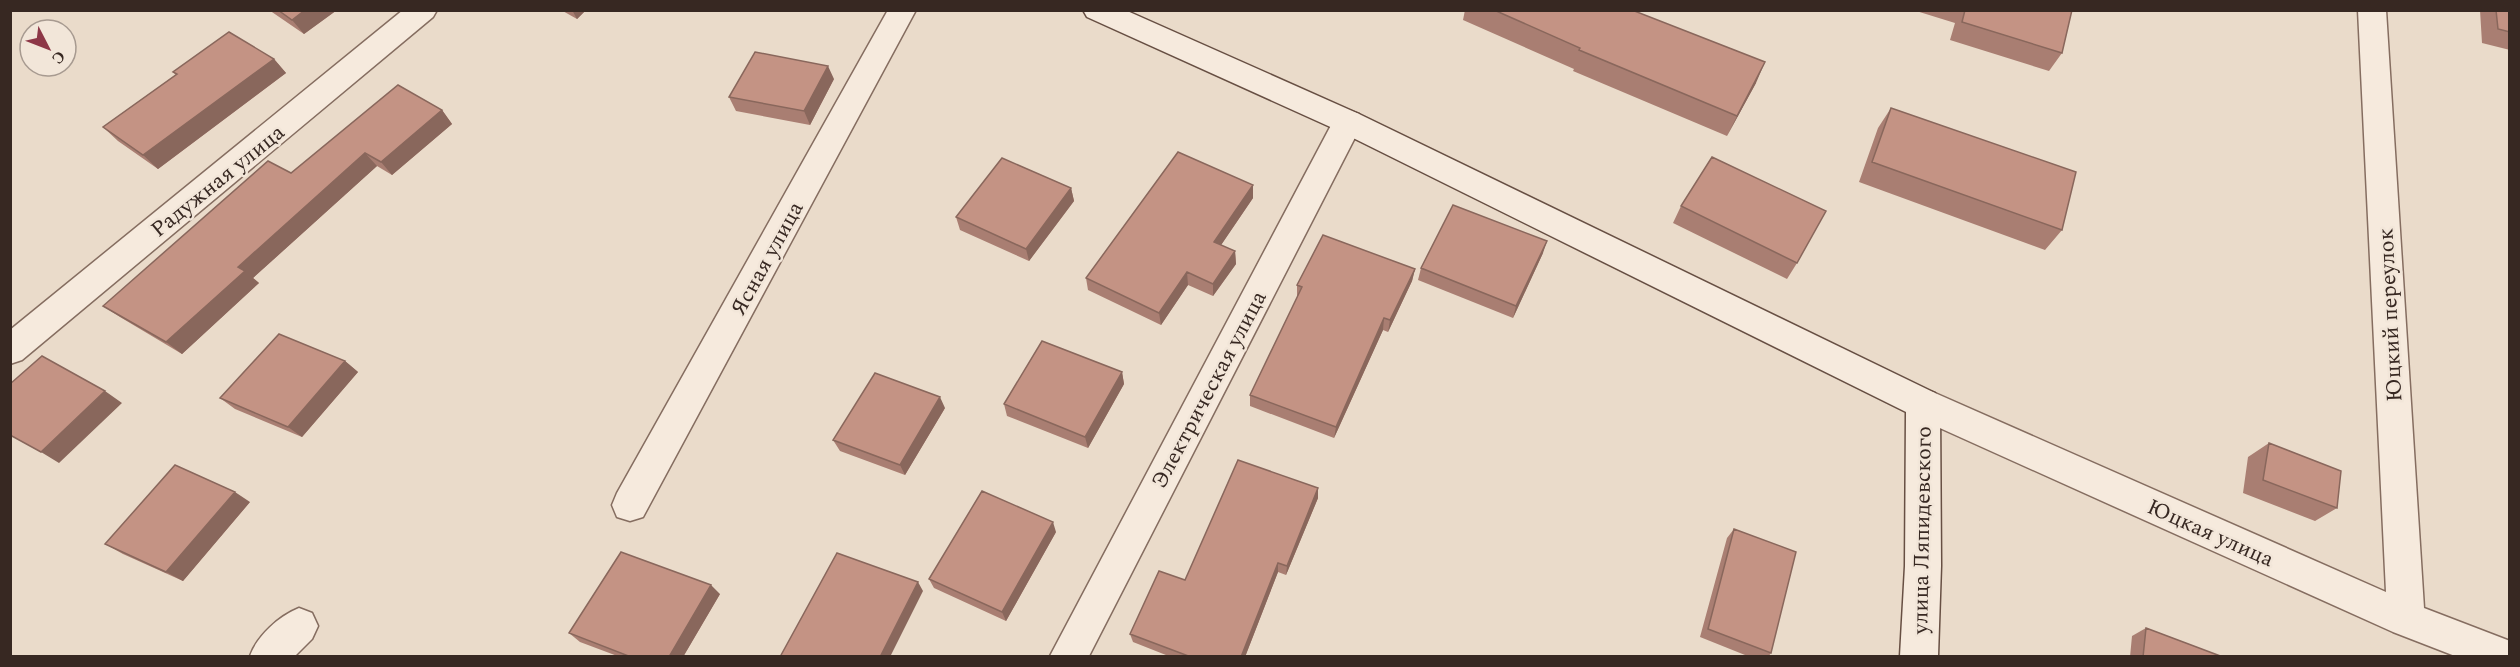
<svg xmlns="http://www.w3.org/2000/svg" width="2520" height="667" font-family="Spectral,serif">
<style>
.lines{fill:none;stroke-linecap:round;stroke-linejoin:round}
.street-casing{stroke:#856d60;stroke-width:3}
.secondary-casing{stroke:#674f43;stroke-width:3}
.street{fill:#f6eadd;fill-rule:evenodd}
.secondary{fill:#f6eadd;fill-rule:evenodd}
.wall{fill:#a97e72}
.shaded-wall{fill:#89675c}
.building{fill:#c49384;stroke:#89675c;stroke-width:1.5}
.labels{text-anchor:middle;stroke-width:5;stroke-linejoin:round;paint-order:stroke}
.street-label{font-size:22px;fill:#372822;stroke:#f2e6d9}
</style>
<rect width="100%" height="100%" fill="#eadbca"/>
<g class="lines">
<g class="street-casing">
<path id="street" d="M403 10H437L433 17 22 360 10 364V330Z
M888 10H916L643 517 630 521 617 517 612 505 617 493Z
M2358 10H2386L2424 608 2510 641V656H2455L2393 632 1911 415 1906 404 1911 393 1923 389 1935 393 2386 592Z
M1348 110 1359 114 1363 122 1089 656H1050L1337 114Z
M299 608 312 613 318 626 312 639 295 656H250C257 636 279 616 299 608Z"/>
</g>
<g class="secondary-casing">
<path id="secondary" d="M1083 10H1125L1359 114 1935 393 1940 404 1941 566 1938 656H1900L1905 566 1906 412 1337 130 1087 17Z"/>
</g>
<use href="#street" class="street"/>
<use href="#secondary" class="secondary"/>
</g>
<path class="wall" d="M269 10H337L304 34Z
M561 10H586L577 19Z
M1465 10H1632L1756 83 1727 136 1573 71 1574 69 1463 20Z
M1913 10H2072L2062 53 2049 71 1950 40 1955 23Z
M2480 10H2510V50L2482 43Z
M274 59 286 73 158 169 118 141 103 127 176 75 173 72Z
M834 79 810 125 736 111 729 97Z
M1891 108 2062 230 2045 250 1859 182 1878 128Z
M442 110 452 124 392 175 377 166 253 278 259 283 182 354 120 317 103 306 291 173Z
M1253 185V198L1221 245 1235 251 1236 264 1213 296 1188 285 1161 325 1088 290 1086 278Z
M1071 188 1074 201 1029 261 960 230 956 217Z
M1681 206 1797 263 1787 279 1673 223Z
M1543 253 1513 318 1418 280 1421 268Z
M1415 269 1412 281 1388 332 1383 330 1334 438 1250 406V395L1297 298V285Z
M345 361 358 372 302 437 235 409 220 398Z
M1122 372 1124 384 1088 448 1007 416 1004 404Z
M945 408 905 475 840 451 833 440Z
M2269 443 2337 508 2315 521 2243 493 2248 457Z
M1318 488V498L1286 575 1278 572 1245 657H1171L1133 642 1130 634 1185 580Z
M250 502 183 581 123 554 105 544Z
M1734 529 1771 653 1768 657H1750L1700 637 1727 538Z
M1056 532 1006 621 934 588 929 579Z
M720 594 683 657H620L580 642 569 633Z
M2146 628 2223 657H2130L2132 636Z"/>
<path class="shaded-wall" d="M305 10H337L304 34 292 20Z
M572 10H586L577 19Z
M274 59 286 73 158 169 143 155Z
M1765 62 1756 83 1727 136 1737 116Z
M828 66 834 79 810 125 804 111Z
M442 110 452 124 392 175 381 162Z
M365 153 377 166 253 278 259 283 182 354 166 342 238 267Z
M1253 185V198L1215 254 1214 242Z
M1071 188 1074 201 1029 261 1026 249Z
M1547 241 1543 253 1513 318 1516 306Z
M1235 251 1236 264 1213 296V284Z
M1415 269 1412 281 1388 332 1390 320Z
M1187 272 1188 285 1161 325 1159 313Z
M1384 318 1383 330 1334 438 1336 427Z
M345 361 358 372 302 437 288 427Z
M1122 372 1124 384 1088 448 1085 437Z
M105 391 122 403 59 463 41 452Z
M940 397 945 408 905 475 900 465Z
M1318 488V498L1286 575 1287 566Z
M235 492 250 502 183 581 166 572Z
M1053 522 1056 532 1006 621 1002 612Z
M1278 563V572L1245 657H1241Z
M918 582 923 591 890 657H880Z
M711 585 720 594 683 657H669Z"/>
<path class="building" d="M278 10H305L292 20Z
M1494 10H1632L1765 62 1737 116 1579 50 1580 48Z
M1965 10H2072L2062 53 1962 22Z
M2496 10H2510V32L2498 29Z
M229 32 274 59 143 155 103 127 177 74 173 72Z
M755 52 828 66 804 111 729 97Z
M398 85 442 110 381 162 365 153 238 267 245 271 166 342 103 306 268 161 291 173Z
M1891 108 2076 172 2062 230 1872 162Z
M1178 152 1253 185 1214 242 1235 251 1213 284 1187 272 1159 313 1086 278Z
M1712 157 1826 211 1797 263 1681 206Z
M1002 158 1071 188 1026 249 956 217Z
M1453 205 1547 241 1516 306 1421 268Z
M1323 235 1415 269 1390 320 1384 318 1336 427 1250 395 1302 287 1297 285Z
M279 334 345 361 288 427 220 398Z
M1042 341 1122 372 1085 437 1004 404Z
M42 356 105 391 41 452 10 435V384Z
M875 373 940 397 900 465 833 440Z
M2269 443 2341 471 2337 508 2263 480Z
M1238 460 1318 488 1287 566 1278 563 1241 657H1191L1130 634 1159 571 1185 580Z
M175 465 235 492 166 572 105 544Z
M982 491 1053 522 1002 612 929 579Z
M1734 529 1796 552 1771 653 1708 629Z
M621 552 711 585 669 657H631L569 633Z
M837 553 918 582 880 657H780Z
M2146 628 2223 657H2143Z"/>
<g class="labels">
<g class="street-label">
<text transform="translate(217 180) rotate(-39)" y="8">Радужная улица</text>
<text transform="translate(766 258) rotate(-61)" y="8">Ясная улица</text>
<text transform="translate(2389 315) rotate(-93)" y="8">Юцкий переулок</text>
<text transform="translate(1208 389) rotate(-62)" y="8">Электрическая улица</text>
<text transform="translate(1921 530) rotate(-89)" y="8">улица Ляпидевского</text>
<text transform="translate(2211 532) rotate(24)" y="8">Юцкая улица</text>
</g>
</g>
<rect width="2520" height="667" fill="none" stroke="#372822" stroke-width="24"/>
<g transform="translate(48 48) rotate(132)"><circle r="28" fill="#f2e6d9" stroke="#a79a90" stroke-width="1.5"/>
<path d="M0-4.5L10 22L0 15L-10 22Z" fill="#8d3747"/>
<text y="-9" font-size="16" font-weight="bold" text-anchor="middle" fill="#372822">С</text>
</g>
</svg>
